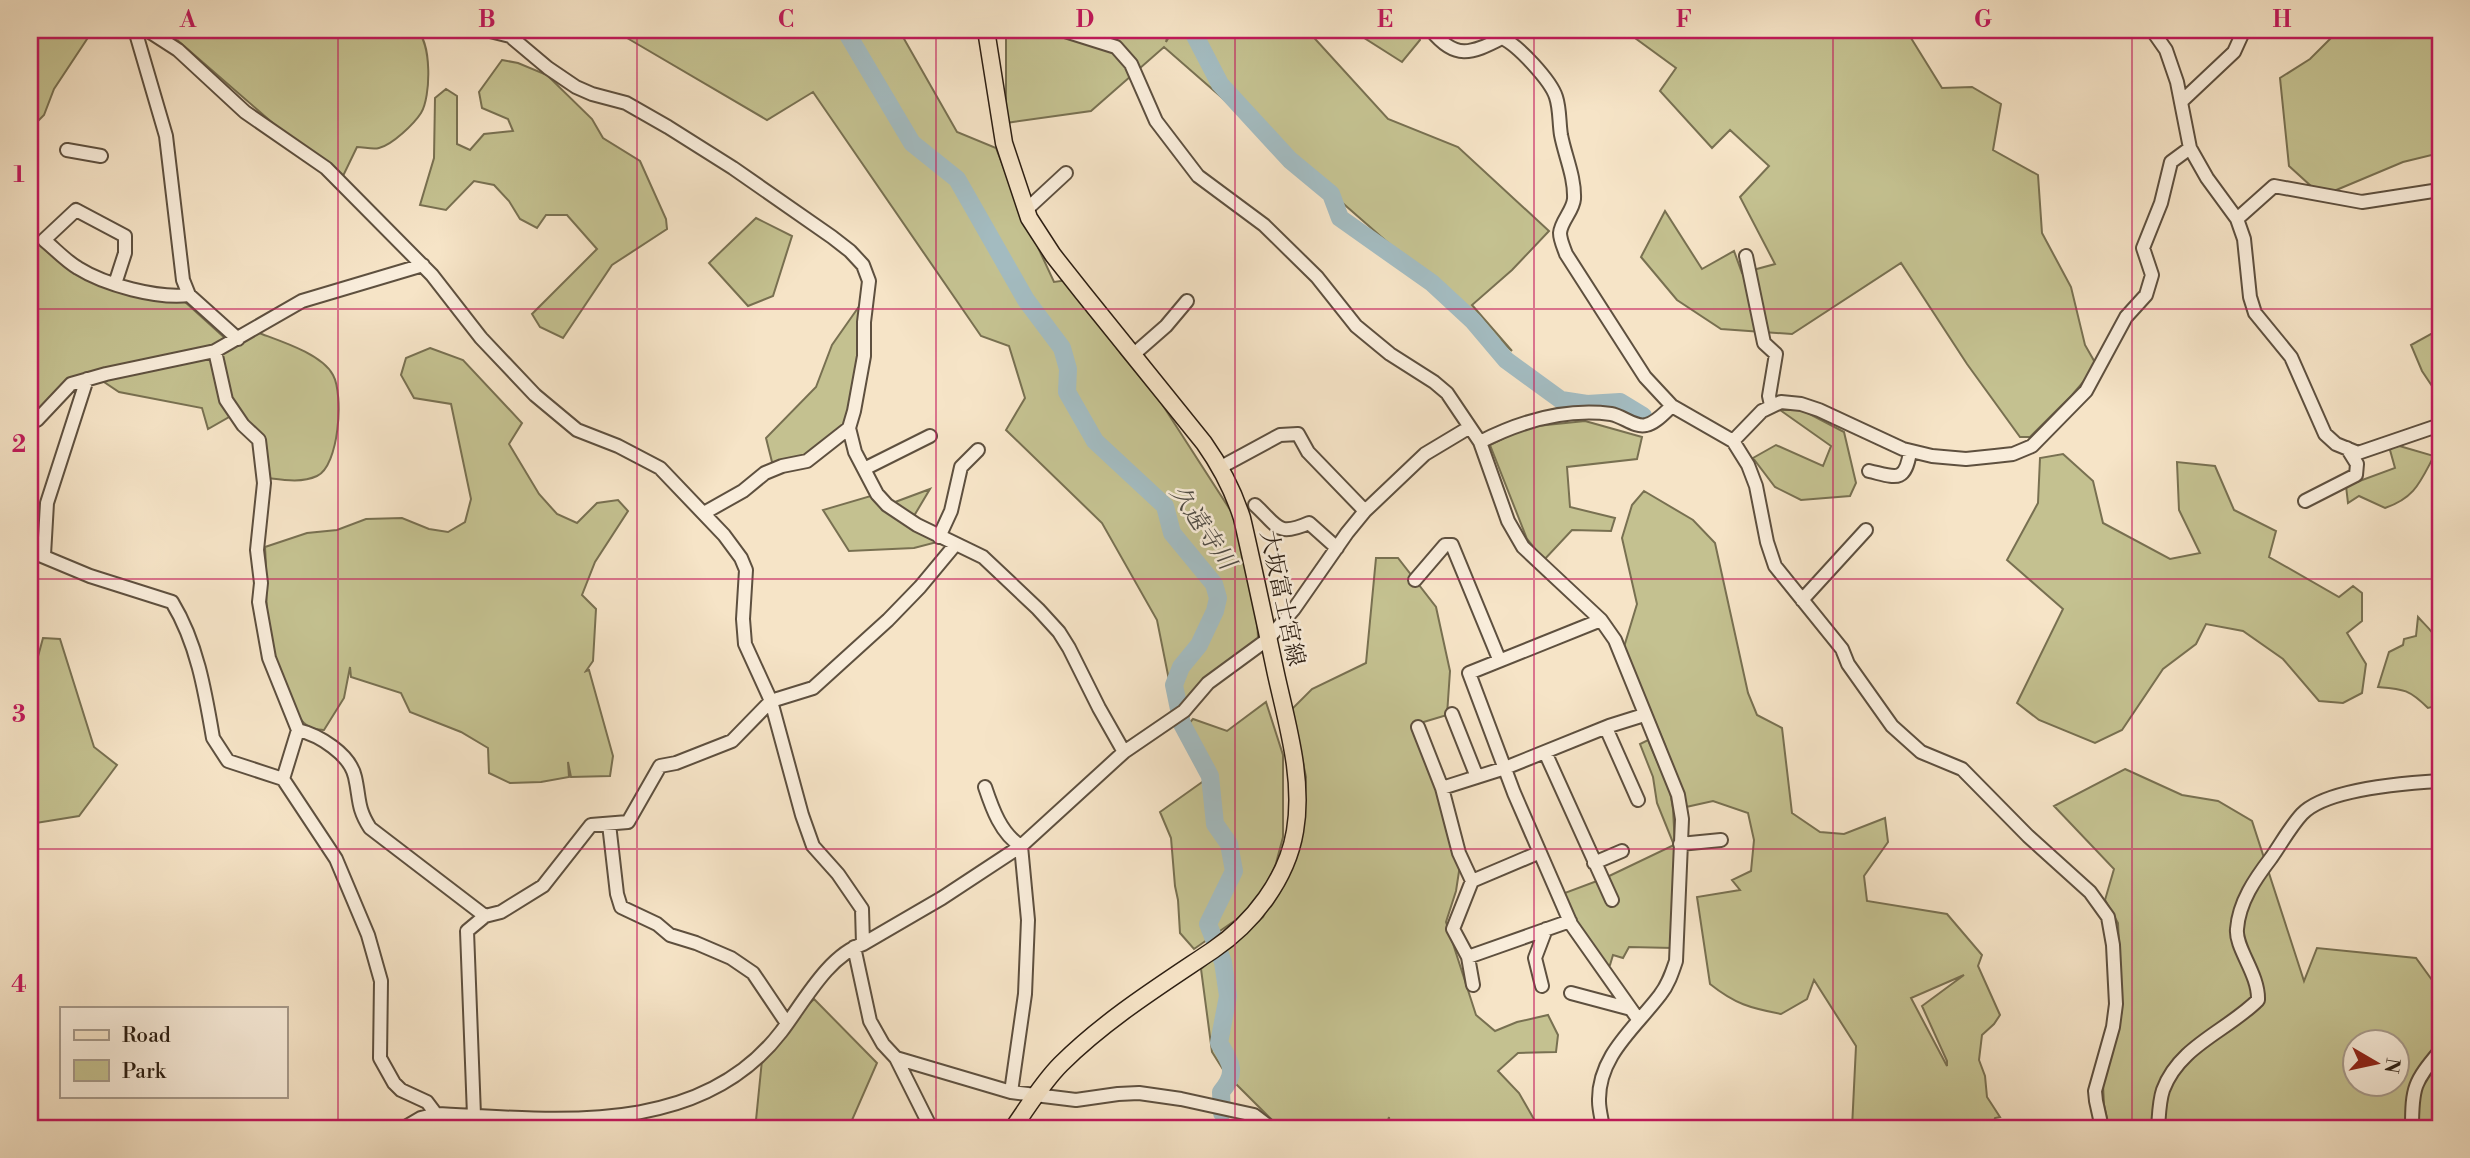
<svg xmlns="http://www.w3.org/2000/svg" width="2470" height="1158" font-family="'Libre Bodoni','Noto Serif JP',serif">
<style>
.green{fill:#c4c190;stroke:#787051;stroke-width:2;fill-rule:evenodd}
.lines{fill:none;stroke-linecap:round;stroke-linejoin:round}
.stream{stroke:#737c7a;stroke-width:2.5}
.river{stroke:#a3bbc0;stroke-width:18}
.minor-casing{stroke:#5e503f;stroke-width:16}
.major-casing{stroke:#2c1e12;stroke-width:19}
.minor{stroke:#f9eddb;stroke-width:12}
.major{stroke:#f6e4c7;stroke-width:16}
.grid{fill:none;stroke:#c2185b;stroke-width:2;stroke-opacity:0.55}
.labels{text-anchor:middle;stroke-width:5;stroke-linejoin:round;paint-order:stroke}
.street-label{font-size:23px;fill:#2c1e12;stroke:#f9eddb}
.water-label{font-size:24px;font-style:italic;fill:#504d46;stroke:#f9eddb}
.neatline{fill:none;stroke:#c2185b;stroke-width:2.5}
.grid-label{font-size:23px;text-anchor:middle;font-weight:bold;fill:#c2185b}
</style>
<rect width="100%" height="100%" fill="#f6e4c7"/>
<filter id="stains"><feTurbulence type="fractalNoise" baseFrequency=".00286" numOctaves="4"/><feColorMatrix values="0 0 0 0 .2 0 0 0 0 .09 0 0 0 0 .02 0 0 0 .5 -.17"/></filter>
<radialGradient id="worn" r=".72"><stop offset=".6" stop-color="#630" stop-opacity="0"/><stop offset="1" stop-color="#630" stop-opacity=".3"/></radialGradient>
<path class="green" d="M30 30H93L54 89 44 115 30 129Z
M201 30H298L309 35 318 30H416C432 41 431 97 421 113 414 124 392 145 379 148 373 150 364 147 357 147L343 176 275 125 176 39Z
M626 30H899L957 132 996 148 1017 202 1054 282 1068 280 1121 354 1160 401 1238 522 1257 616 1258 638 1195 689 1175 710 1157 620 1102 523 1006 430 1025 398 1009 346 981 336 813 92 767 120 627 38Z
M1006 30H1169L1166 42 1173 30H1307L1388 119 1458 147 1549 231 1512 270 1472 305 1512 351 1164 47 1091 111 1006 123Z
M1356 30H1417L1420 40 1402 62 1358 34Z
M1624 30H1906L1942 88 1972 87 2001 104 1993 150 2038 175 2042 233 2071 287 2085 345 2097 366 2072 395 2030 437H2020L1967 364 1901 263 1792 334 1721 329 1677 300 1641 257 1665 211 1702 269 1734 251 1742 273 1775 264 1740 197 1769 166 1730 130 1712 148 1660 91 1676 68Z
M2339 30H2440V153L2403 162 2322 196 2289 166 2280 78 2310 59Z
M502 60 518 63 547 75 592 119 603 138 640 161 666 219 667 229 612 265 563 338 540 327 532 314 597 249 567 215H546L537 228 520 219 509 201 494 185 474 181 446 210 420 205 434 158 435 98 446 89 457 96V144L470 150 484 134 513 131 508 119 482 108 479 92Z
M756 218 792 236 773 296 748 306 709 263Z
M30 232 99 284 184 301 227 340 212 366 229 417 208 429 202 408 119 392 89 372 30 415Z
M2434 288H2440V398L2422 371 2411 345 2433 333Z
M860 305 864 356 849 425 807 461 773 466 766 438 816 387 832 345Z
M259 333C280 341 322 354 333 375 344 395 339 466 317 476 302 483 284 480 268 478L241 414 231 400 221 354Z
M430 348 463 360 522 423 509 444 539 494 557 514 577 523 597 503 618 500 628 511 595 562 582 595 596 609 593 661 586 671 589 670 613 756 610 776 571 777 568 762 569 777 541 782 510 783 489 773 488 748 461 732 410 712 401 693 351 677 350 667 344 698 324 730C315 729 310 729 304 723 291 711 270 647 268 628 265 601 267 574 265 547L307 533 337 530 366 519 402 518 429 529 448 532 465 522 471 499 451 404 414 398 401 375 406 358Z
M1780 410H1802L1844 432 1856 483 1850 496 1801 500 1775 487 1753 458 1776 445 1823 466 1831 446Z
M1585 421 1642 437 1637 459 1567 467 1570 507 1615 518 1611 531 1572 530 1544 560 1527 539 1490 445 1527 427Z
M2396 445 2434 456C2420 482 2415 498 2385 508L2359 496 2348 503 2346 486 2395 468 2390 450Z
M2063 454 2093 481 2103 523 2170 559 2200 553 2179 510 2177 462 2215 466 2234 510 2276 531 2269 557 2339 597 2353 586 2362 593V621L2347 633 2366 664 2362 693 2343 703 2319 701 2283 659 2243 631 2206 624 2196 644 2163 669 2122 730 2095 743 2039 720 2017 703 2063 609 2007 560 2038 503 2040 458Z
M930 489 911 521 945 540 914 548 849 551 823 510 874 495 887 505Z
M1644 491 1693 520 1715 543 1748 693 1757 715 1782 728 1792 813 1820 832 1844 834 1885 818 1888 842 1864 876 1867 901 1947 914 1982 955 1978 966 2000 1015 1994 1024 1982 1035 1979 1060 1985 1076 1987 1097 2000 1117 1995 1118 1992 1128H1852L1856 1046 1814 980 1807 999 1781 1014C1750 1008 1735 1004 1710 984L1697 897 1740 890 1732 880 1751 871 1754 840 1748 813 1713 801 1686 807 1665 745 1624 647 1637 604 1622 538 1632 505ZM1964 975 1922 1006 1947 1061V1066L1911 998Z
M1376 558H1398L1436 607 1450 671 1447 715 1417 724 1460 865 1456 891 1446 922 1476 1015 1495 1031 1517 1022 1548 1015 1558 1035 1556 1052 1518 1053 1498 1071 1519 1093 1539 1128H1390L1389 1117 1386 1128H1280L1226 1074 1212 1052 1201 969 1263 917 1290 864 1304 818 1306 777 1292 709 1312 689 1366 663Z
M2418 617C2424 624 2433 631 2436 639 2443 659 2441 686 2436 706L2428 708C2409 689 2403 689 2378 687L2389 652 2403 645 2404 639 2416 636Z
M43 638 60 639 94 747 117 765 79 816 36 823 30 821V686Z
M1266 702 1283 755V837L1275 867 1263 893 1240 917 1194 949 1180 933 1178 900 1175 886 1171 838 1160 812 1205 780 1179 734 1193 719 1227 731Z
M1648 740 1670 791 1673 809 1675 846 1673 948 1629 947 1623 958 1613 955 1610 965 1606 967 1574 927 1562 894 1605 878 1674 845 1657 803 1653 777 1640 744Z
M2125 769 2182 795 2218 801 2252 821 2304 981 2317 948 2416 958 2440 991V1128H2109L2104 1105 2103 1085 2122 1011 2118 923 2105 900 2114 869 2054 806ZM2354 1042H2396V1084H2354Z
M814 999 877 1063 852 1120 854 1128H749L756 1120 763 1050Z"/>
<g class="lines">
<path class="stream" d="M1222 1113 1232 1128"/>
<path class="river" d="M845 30 912 143 957 179 1026 300 1062 348 1068 369 1067 392 1095 441 1165 506 1172 533 1214 584 1218 598 1215 611 1199 645 1181 667 1174 685 1182 724 1210 776 1215 824 1229 844 1234 871 1208 924 1223 962 1228 996 1219 1043C1231 1063 1238 1072 1221 1092L1222 1113
M1192 30 1220 84 1290 160 1331 194 1340 218 1432 283 1473 321 1506 360 1561 400 1587 404 1620 402 1643 416"/>
<g class="minor-casing">
<path id="minor" d="M135 30 166 136 183 280 189 295 238 339
M147 30 178 50 245 112 326 168 432 275 481 338 535 395 577 430 618 446 660 468 724 535 741 558 746 570 743 619 745 644 771 701 802 815 813 846 838 874 862 909 863 944
M486 30 510 36 548 68 576 87 592 94 626 103 668 127 733 168 832 237 850 251 863 265 869 281 864 322V356L854 411 849 428 855 452 877 494 887 505 917 525 983 557 1038 609 1059 632 1069 648 1099 708 1124 752
M1062 30 1116 47 1131 64 1156 121 1198 176 1264 225 1317 277 1356 326 1390 354 1434 382 1447 393 1480 442 1508 521 1523 547 1601 620 1615 640 1678 795 1682 819 1676 961C1672 973 1668 985 1660 995 1635 1028 1598 1056 1599 1101 1599 1110 1602 1120 1603 1128
M1431 30C1455 60 1471 54 1502 38 1518 45 1551 81 1556 97 1560 109 1559 123 1561 135 1565 156 1575 177 1574 199 1573 211 1561 221 1560 233 1560 240 1564 248 1566 254L1645 377 1672 406 1733 441 1748 465 1756 486 1767 542 1775 566 1842 649 1848 664 1892 726 1921 752 1962 769 2028 836 2090 892 2108 917 2113 945 2116 1004 2113 1027 2095 1091 2096 1101 2102 1128
M2152 30 2166 50 2177 82 2190 148 2207 178 2237 219 2244 239 2250 297 2255 313 2291 357 2325 434 2336 444 2358 453 2440 425
M2182 101 2234 52 2244 30
M67 150 101 156
M1026 210 1066 173
M2237 219 2274 186 2362 202 2433 191
M1746 256 1764 343 1776 354 1769 396 1771 405
M115 284 125 253V236L76 210 44 240C55 249 66 261 78 268 105 285 158 299 189 295
M215 351 226 400 243 425 259 440 264 483 257 550 261 583 259 602 269 658 298 730
M1134 354 1166 326 1187 301
M30 421 37 420 71 384 106 374 215 351 302 301 423 265
M1733 441 1762 411 1781 402 1801 404 1819 410 1903 449 1932 456 1966 459 1995 456 2013 454 2032 446 2086 391 2126 317 2146 295 2152 275 2143 248 2161 203 2171 162 2190 148
M1480 442C1521 421 1564 408 1611 414 1623 416 1635 428 1646 425 1656 423 1665 412 1672 406
M1221 467 1280 435 1298 434 1308 452 1365 511
M864 469 930 436
M1869 471C1895 477 1905 484 1910 452
M2305 501 2356 475 2357 464 2347 448
M1255 505C1278 526 1277 537 1309 523L1337 548
M704 513 743 491 765 473 782 466 807 461 849 428
M939 537 951 511 961 467 978 450
M30 551 90 576 172 602C197 643 205 691 213 738L228 761 283 779 336 859 368 935 381 981 380 1058 394 1083 401 1090 427 1102 436 1114
M44 555 47 503 87 379
M1415 580 1445 545H1452L1499 659
M1802 600 1866 530
M1601 620 1469 673 1514 793 1571 924 1638 1019
M1452 714 1477 777
M1418 727 1442 788 1459 853 1472 881 1453 929 1468 957 1473 985
M1606 728 1638 800
M298 730C319 735 350 754 355 777 360 799 357 808 370 828L485 916 501 912 543 886 591 825 628 822 660 766 676 763 732 741 771 701 813 688 888 620 920 587 955 545
M1545 752 1612 900
M283 779 298 730
M985 787C992 808 1001 834 1021 846
M1442 788 1505 768 1609 726 1644 715
M609 824 617 894 621 907 657 924 670 935 696 943 731 958 753 973 786 1022
M1680 844 1721 840
M1594 863 1622 851
M1472 881 1538 853
M485 916 467 931 474 1115 487 1128
M854 947 870 1021 883 1044 896 1058 931 1128
M1468 957 1570 921
M1542 986 1535 958 1546 929
M1571 993 1631 1009
M896 1058 1011 1092 1076 1100 1118 1094 1139 1093 1181 1099 1254 1115 1271 1128
M1011 1092 1025 994 1028 920 1021 846
M30 1121 34 1128
M404 1128 421 1118 436 1114C553 1119 699 1139 781 1032 802 1005 828 955 863 944L942 898 1021 846 1124 752 1184 711 1208 683 1268 639 1294 609 1347 533 1365 511 1425 454 1470 427
M2158 1128C2159 1116 2159 1102 2163 1090 2179 1046 2227 1031 2258 1000 2259 974 2235 948 2237 929 2239 902 2255 879 2271 858 2281 844 2290 827 2302 814 2326 789 2405 783 2440 781
M2412 1128C2412 1087 2414 1082 2440 1051"/>
</g>
<g class="major-casing">
<path id="major" d="M986 30 1004 143 1029 218 1053 255 1083 293 1204 443C1221 467 1233 490 1242 518 1254 570 1265 622 1276 674 1287 724 1304 779 1295 831 1287 879 1253 923 1213 950 1161 985 1105 1020 1061 1064 1042 1083 1028 1107 1013 1128"/>
</g>
<use href="#minor" class="minor"/>
<use href="#major" class="major"/>
</g>
<path class="grid" d="M338 30V1128M637 30V1128M936 30V1128M1235 30V1128M1534 30V1128M1833 30V1128M2132 30V1128M30 309H2440M30 579H2440M30 849H2440"/>
<g class="labels">
<g class="street-label">
<text transform="translate(1283 598) rotate(78)" y="8">大坂富士宮線</text>
</g>
<g class="water-label">
<text transform="translate(1203 527) rotate(56)" y="8">久遠寺川</text>
</g>
</g>
<rect width="2470" height="1158" fill="none" stroke="#f6e4c7" stroke-width="77"/>
<rect x="60" y="1007" width="228" height="91" fill="#f9eddb" stroke="#a79a8b" stroke-width="2"/>
<rect x="74" y="1030" width="35" height="10" fill="#f6e4c7" stroke="#a79a8b" stroke-width="2"/>
<text x="122" y="1042" font-size="21" fill="#2c1e12">Road</text>
<rect x="74" y="1060" width="35" height="21" fill="#c4c190" stroke="#a79a8b" stroke-width="2"/>
<text x="122" y="1078" font-size="21" fill="#2c1e12">Park</text>
<g transform="translate(2376 1063) rotate(99)"><circle r="33" fill="#f9eddb" stroke="#a79a8b" stroke-width="2"/>
<path d="M0-5L12 26L0 18L-12 26Z" fill="#8f2418"/>
<text y="-10" font-size="19" font-weight="bold" text-anchor="middle" fill="#2c1e12">N</text>
</g>
<rect x="38" y="38" width="2394" height="1082" class="neatline"/>
<g class="grid-label">
<text x="188" y="27">A</text>
<text x="487" y="27">B</text>
<text x="786" y="27">C</text>
<text x="1085" y="27">D</text>
<text x="1385" y="27">E</text>
<text x="1684" y="27">F</text>
<text x="1983" y="27">G</text>
<text x="2282" y="27">H</text>
<text x="19" y="182">1</text>
<text x="19" y="452">2</text>
<text x="19" y="722">3</text>
<text x="19" y="992">4</text>
</g>
<rect width="100%" height="100%" filter="url(#stains)"/>
<rect width="100%" height="100%" fill="url(#worn)"/>
</svg>
